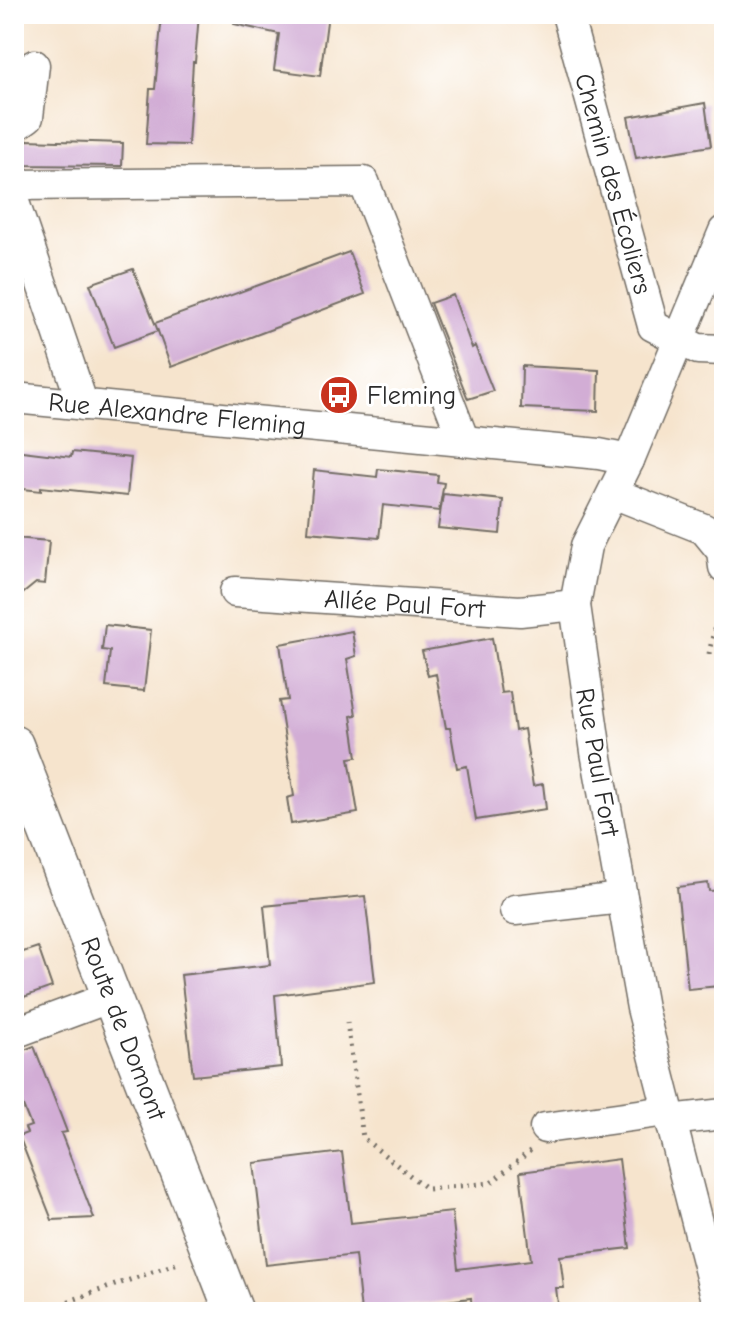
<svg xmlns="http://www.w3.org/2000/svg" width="738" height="1326" font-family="'Comic Neue',sans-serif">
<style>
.building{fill:#d2add5}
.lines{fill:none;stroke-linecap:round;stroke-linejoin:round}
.minor-casing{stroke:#726c64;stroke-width:33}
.major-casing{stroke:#726c64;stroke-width:41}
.path{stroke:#726c64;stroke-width:5;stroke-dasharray:2 6;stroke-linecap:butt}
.minor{stroke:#fff;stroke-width:30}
.major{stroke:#fff;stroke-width:38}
.labels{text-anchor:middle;stroke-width:6;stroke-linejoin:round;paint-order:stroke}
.street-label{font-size:26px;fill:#2b2b2b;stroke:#fff}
.poi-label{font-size:26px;fill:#2b2b2b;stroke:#fff;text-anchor:start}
</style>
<rect width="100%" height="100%" fill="#fff"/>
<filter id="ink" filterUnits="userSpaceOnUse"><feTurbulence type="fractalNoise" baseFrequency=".0125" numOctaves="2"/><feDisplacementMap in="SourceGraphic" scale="16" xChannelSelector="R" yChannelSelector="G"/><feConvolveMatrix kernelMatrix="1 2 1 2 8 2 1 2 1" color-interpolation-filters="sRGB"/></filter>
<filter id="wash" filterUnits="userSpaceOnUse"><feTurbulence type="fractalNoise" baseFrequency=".006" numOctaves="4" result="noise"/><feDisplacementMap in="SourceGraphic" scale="32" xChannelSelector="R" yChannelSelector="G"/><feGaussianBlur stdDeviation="1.8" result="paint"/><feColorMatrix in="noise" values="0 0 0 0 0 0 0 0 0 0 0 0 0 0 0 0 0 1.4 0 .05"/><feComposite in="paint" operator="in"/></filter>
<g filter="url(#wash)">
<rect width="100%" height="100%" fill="#f6e4cd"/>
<g id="blocks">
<path class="building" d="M162 14H199L195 62H193L188 145 146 144 150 89H155Z
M235 14H328L320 76 274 70 279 34 234 24Z
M705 103 711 146 636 158 628 117Z
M26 140 123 143 122 166 14 165V145Z
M349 252 365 294 171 367 155 323Z
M133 269 158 331 114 347 90 284Z
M453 295 472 348 475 346 493 391 468 399 430 303Z
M522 366 599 370 598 411 521 408Z
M14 450 71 457 72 452 131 458 127 496 41 487V491L14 488Z
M378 469 438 475 437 482 444 483 439 511 383 505 379 538 308 532 314 470 377 477Z
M443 494 503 500 500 534 438 528Z
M14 538 49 541 45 584 36 583 14 601Z
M105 625 151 630 144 691 106 687 110 651 102 650Z
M352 631 356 656 347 659 356 715 351 716 357 757 349 758 358 813 291 824 287 798 294 796 279 701 288 700 280 644Z
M492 638 501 693 510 692 515 731 524 729 533 786 543 784 546 809 476 820 467 766 457 768 450 728H446L436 674 428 676 422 651Z
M708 883 709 891 724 890V977H718L719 986 688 989 677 887Z
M365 896 375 982 275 995 281 1067 193 1076 181 975 270 965 264 906Z
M38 947 52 987 24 997 14 967V955Z
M34 1046 67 1132 61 1133 94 1218 52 1220 19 1136 27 1133 25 1128 31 1126 14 1084V1054Z
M342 1152 351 1223 452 1212 458 1269 531 1260 520 1172 619 1159 630 1248 560 1256 564 1288H556L559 1312H472L471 1298 361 1312 355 1255 266 1265 254 1163Z"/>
</g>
</g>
<g filter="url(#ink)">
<use href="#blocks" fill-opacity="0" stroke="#726c64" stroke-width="2"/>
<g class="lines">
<g class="minor-casing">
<g id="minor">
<path id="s1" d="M567 14 653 326 698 349 724 350"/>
<path d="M14 127 28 117 34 65"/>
<path d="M14 185 364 182 464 441"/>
<path d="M14 202 83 405"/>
<path id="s2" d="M14 398 599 454 629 460"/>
<path d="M613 493 704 529 722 551 724 567"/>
<path id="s3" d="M235 592 520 611 575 605"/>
<path d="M515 910 622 898"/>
<path d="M14 1033 111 997"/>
<path d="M670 1120 724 1114"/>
<path d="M545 1128 667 1111"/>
<path d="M720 1312 642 1008 596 752 575 605 586 546 629 460 724 231"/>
</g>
</g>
<g class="major-casing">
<g id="major">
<path id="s4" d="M14 745 234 1312"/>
</g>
</g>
<path class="path" d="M709 654 722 592
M717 738 724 739
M347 1022 363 1138 427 1189 491 1183 531 1150
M38 1312 181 1262"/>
<use href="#minor" class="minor"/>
<use href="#major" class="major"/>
</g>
</g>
<defs>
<g id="bus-disc" transform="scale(2)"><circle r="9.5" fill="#c8321e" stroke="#fff"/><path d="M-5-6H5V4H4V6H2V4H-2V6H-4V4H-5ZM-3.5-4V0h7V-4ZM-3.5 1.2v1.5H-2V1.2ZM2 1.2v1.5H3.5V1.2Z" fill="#fff"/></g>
</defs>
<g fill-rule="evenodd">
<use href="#bus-disc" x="339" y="395"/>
</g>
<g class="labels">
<g class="street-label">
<text dy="9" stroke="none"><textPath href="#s1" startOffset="176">Chemin des Écoliers</textPath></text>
<text dy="9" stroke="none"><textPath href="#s2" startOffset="164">Rue Alexandre Fleming</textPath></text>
<text dy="9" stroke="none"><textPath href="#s3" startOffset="170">Allée Paul Fort</textPath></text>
<text transform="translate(598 762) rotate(80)" y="9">Rue Paul Fort</text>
<text dy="9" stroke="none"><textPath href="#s4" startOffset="304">Route de Domont</textPath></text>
</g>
<g class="poi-label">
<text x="367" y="404">Fleming</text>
</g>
</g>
<rect width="738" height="1326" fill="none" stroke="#fff" stroke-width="48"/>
</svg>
